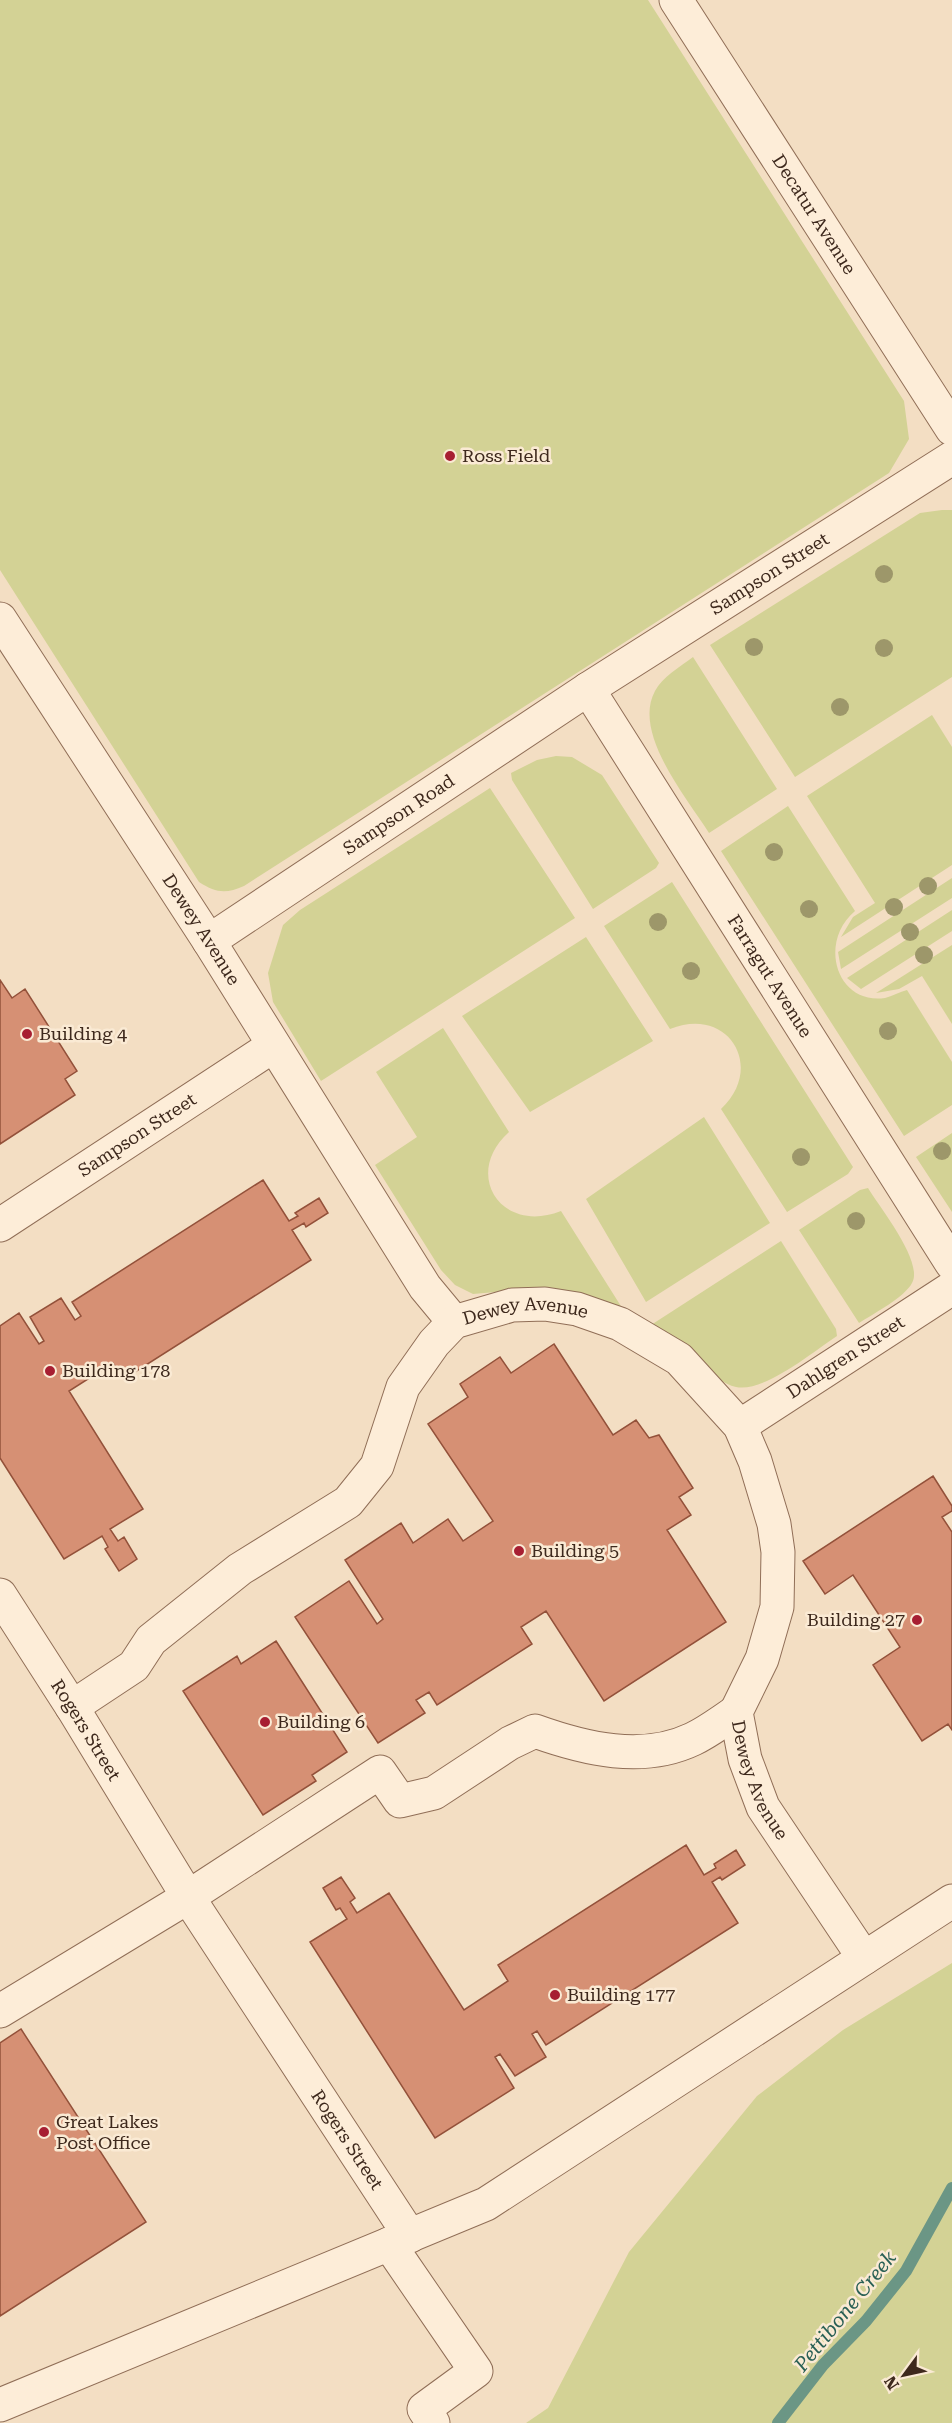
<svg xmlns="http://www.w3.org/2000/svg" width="952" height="2423" font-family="'Roboto Serif',serif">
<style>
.green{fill:#d3d295}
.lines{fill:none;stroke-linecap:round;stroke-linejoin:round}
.stream{stroke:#6b9685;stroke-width:12}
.building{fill:#d69074;stroke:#93513a;stroke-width:1.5}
.minor-casing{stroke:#906e57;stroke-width:35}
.minor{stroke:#fdedd8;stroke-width:33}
.tree{fill:#9d976a}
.poi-dot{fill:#a71f32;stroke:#faead4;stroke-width:2}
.labels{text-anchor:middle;stroke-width:5;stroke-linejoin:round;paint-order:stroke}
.street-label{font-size:18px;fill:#3e291d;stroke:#faead4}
.poi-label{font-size:18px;fill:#3e291d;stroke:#faead4;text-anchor:start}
.water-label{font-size:20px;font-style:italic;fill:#2a6055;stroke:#faead4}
</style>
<rect width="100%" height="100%" fill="#f3dec3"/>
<path class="green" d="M0 0H648L904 401 909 439 889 473 244 886C226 894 216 893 199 882L0 570Z
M942 510H952V677L795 777 710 645 920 513Z
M693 657 777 789 709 833C687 798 632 733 655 691 662 677 680 667 693 657Z
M932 715 952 747V865L841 937 853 917 875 903 807 796Z
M556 756 572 757 602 775 659 863 656 868 593 909 512 780 511 773 537 760Z
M490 788 575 918 321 1081 273 1002 268 973 283 925 300 910Z
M788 806 855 911C818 942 836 1005 885 998 892 996 900 992 907 990L952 1062V1105L904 1136 721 851Z
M952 878V898L841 969 838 952Z
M672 882 853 1167 848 1174 787 1212 721 1109C766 1067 728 1005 670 1029L604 926Z
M952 910V931L861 989 847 978Z
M586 937 653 1041 530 1112 462 1016Z
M952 945V1024L922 976 899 989 876 993Z
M443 1028 509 1132C462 1174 501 1235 561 1211L624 1311 528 1289 473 1294 455 1285 441 1270 375 1165 417 1137 376 1072Z
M704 1117 770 1223 646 1302 586 1199Z
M952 1133V1212L916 1157Z
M868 1188C880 1208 924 1262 912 1283 905 1297 873 1314 859 1323L799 1230 860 1190Z
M781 1241 836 1329 837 1336C814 1351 764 1393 736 1387 713 1382 671 1341 651 1325Z
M952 1963V2423H526L548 2408 629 2252 757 2096 843 2030Z"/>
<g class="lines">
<path class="stream" d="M778 2423 823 2365 866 2321 906 2271 952 2188"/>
</g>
<path class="building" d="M0 980 12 998 25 989 77 1071 65 1079 75 1095 0 1144Z
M263 1180 289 1221 298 1216 295 1213 319 1198 328 1213 306 1227 304 1223 292 1230 311 1260 124 1379 113 1363 69 1391 143 1509 110 1529 118 1541 124 1537 137 1559 119 1571 105 1549 108 1547 102 1536 64 1559 0 1458V1326L19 1313 39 1344 44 1341 30 1317 61 1298 75 1320 81 1316 72 1302Z
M554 1344 613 1435 636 1420 649 1438 659 1435 693 1488 679 1497 691 1515 667 1530 726 1622 604 1701 546 1611 521 1627 532 1644 437 1705 429 1692 416 1700 425 1713 378 1743 295 1617 349 1581 377 1624 383 1619 345 1560 401 1523 413 1543 448 1519 463 1541 493 1521 428 1424 468 1397 460 1384 500 1357 511 1373Z
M933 1476 952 1506V1511L942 1517 952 1532V1730L948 1724 922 1741 873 1665 900 1647 853 1575 825 1594 803 1561Z
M276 1641 347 1752 312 1775 316 1781 263 1815 183 1691 237 1656 241 1664Z
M686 1845 704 1875 716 1868 714 1864 736 1850 745 1865 722 1880 720 1877 712 1882 738 1923 546 2045 537 2031 532 2034 546 2057 515 2076 500 2054 495 2057 514 2088 435 2138 310 1942 347 1919 340 1908 336 1910 323 1888 341 1877 355 1898 350 1902 357 1913 389 1893 464 2010 508 1981 498 1965Z
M21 2029 146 2222 0 2316V2043Z"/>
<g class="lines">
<g class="minor-casing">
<g id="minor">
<path id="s1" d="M676 0 952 429"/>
<path id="s2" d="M0 619 209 941 425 1287 454 1322"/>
<path id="s3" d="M588 689 952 1264"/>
<path id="s4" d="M209 941 588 689 952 458"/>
<path id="s5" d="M0 1225 273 1046"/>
<path id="s6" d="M740 1426 952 1288"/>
<path id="s7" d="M0 1595 72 1707 188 1897 410 2236"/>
<path id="s8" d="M72 1707 134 1666 151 1640 240 1569 348 1502 377 1466 403 1387 434 1343 454 1322 512 1305 545 1304 577 1309 620 1324 679 1359 740 1426 755 1461 774 1524 778 1552 777 1607 762 1659 736 1712 745 1759 763 1807 864 1958"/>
<path d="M0 2011 188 1897 380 1772 400 1801 434 1793 510 1743 535 1731C585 1749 643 1763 693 1739 708 1732 722 1721 736 1712"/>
<path d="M389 2244 476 2371 424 2409 433 2423"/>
<path d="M0 2405 486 2204 952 1901"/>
</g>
</g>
<use href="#minor" class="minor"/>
</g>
<g class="tree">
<circle cx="884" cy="574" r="9"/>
<circle cx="754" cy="647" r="9"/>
<circle cx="884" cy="648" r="9"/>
<circle cx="840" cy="707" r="9"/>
<circle cx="774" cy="852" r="9"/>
<circle cx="928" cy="886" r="9"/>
<circle cx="894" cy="907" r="9"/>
<circle cx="809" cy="909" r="9"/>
<circle cx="658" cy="922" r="9"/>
<circle cx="910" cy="932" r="9"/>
<circle cx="924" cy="955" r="9"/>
<circle cx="691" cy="971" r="9"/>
<circle cx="888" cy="1031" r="9"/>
<circle cx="942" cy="1151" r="9"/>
<circle cx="801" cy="1157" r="9"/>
<circle cx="856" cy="1221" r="9"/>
</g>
<g class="poi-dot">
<circle cx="450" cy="456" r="6"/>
<circle cx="27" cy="1034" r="6"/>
<circle cx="50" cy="1371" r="6"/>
<circle cx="519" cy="1551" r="6"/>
<circle cx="917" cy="1620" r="6"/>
<circle cx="265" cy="1722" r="6"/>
<circle cx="555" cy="1995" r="6"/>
<circle cx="44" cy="2132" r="6"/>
</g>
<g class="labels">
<g class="street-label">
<text dy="6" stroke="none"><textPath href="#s1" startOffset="255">Decatur Avenue</textPath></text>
<text dy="6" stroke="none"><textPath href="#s4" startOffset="670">Sampson Street</textPath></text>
<text dy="6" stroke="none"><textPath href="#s4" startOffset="228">Sampson Road</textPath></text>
<text dy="6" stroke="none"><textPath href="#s2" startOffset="370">Dewey Avenue</textPath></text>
<text dy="6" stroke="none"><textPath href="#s3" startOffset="340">Farragut Avenue</textPath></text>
<text dy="6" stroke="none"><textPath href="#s5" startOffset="164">Sampson Street</textPath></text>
<text dy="6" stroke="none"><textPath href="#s8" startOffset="632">Dewey Avenue</textPath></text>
<text dy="6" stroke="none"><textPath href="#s6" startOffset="126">Dahlgren Street</textPath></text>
<text dy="6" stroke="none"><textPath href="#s7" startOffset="160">Rogers Street</textPath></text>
<text dy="6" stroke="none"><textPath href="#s8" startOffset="1262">Dewey Avenue</textPath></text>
<text dy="6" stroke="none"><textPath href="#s7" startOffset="646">Rogers Street</textPath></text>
</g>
<g class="poi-label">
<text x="462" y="462">Ross Field</text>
<text x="39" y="1040">Building 4</text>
<text x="62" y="1377">Building 178</text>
<text x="531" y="1557">Building 5</text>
<text x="905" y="1626" text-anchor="end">Building 27</text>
<text x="277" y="1728">Building 6</text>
<text x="567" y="2001">Building 177</text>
<text x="56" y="2128">Great Lakes<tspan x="56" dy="21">Post Office</tspan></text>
</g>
<g class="water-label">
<text transform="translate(845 2311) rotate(-51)" y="7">Pettibone Creek</text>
</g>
</g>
<g transform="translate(904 2375) rotate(237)" stroke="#faead4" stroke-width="4.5" paint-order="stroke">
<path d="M0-4.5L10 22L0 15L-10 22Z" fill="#3e291d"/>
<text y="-9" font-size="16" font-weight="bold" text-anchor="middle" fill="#3e291d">N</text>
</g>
</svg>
